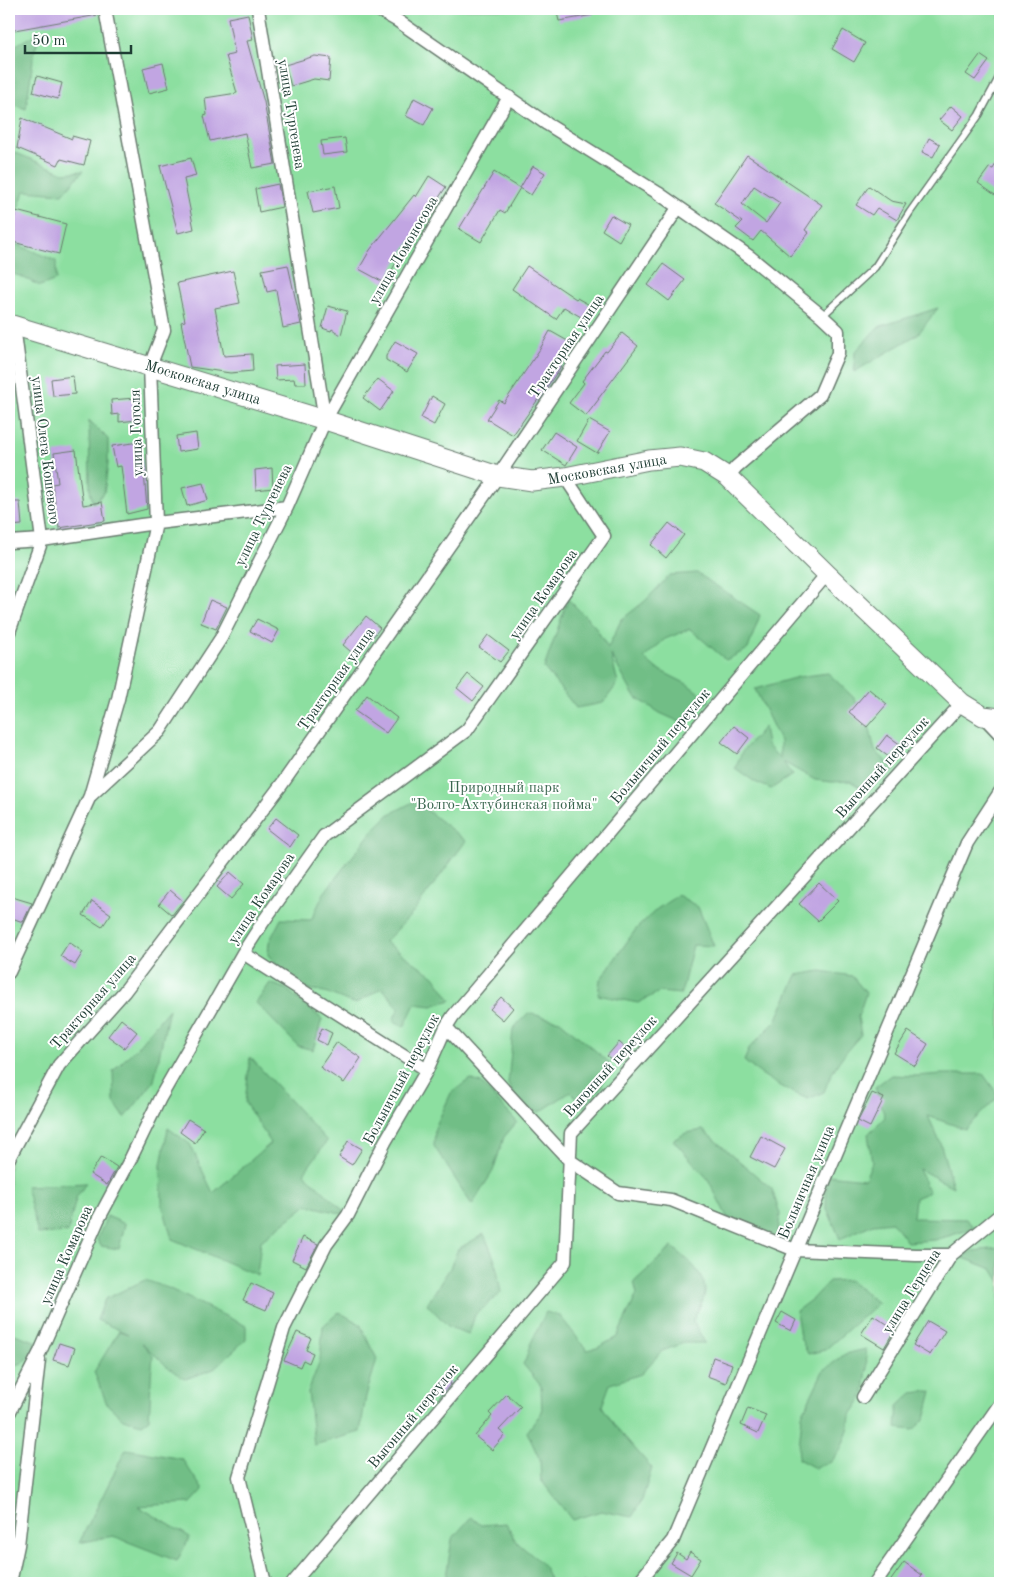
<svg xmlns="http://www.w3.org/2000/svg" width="1009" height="1592" font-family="'Old Standard TT',serif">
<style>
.green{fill:#8cdfa0;stroke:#568e6a}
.forest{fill:#71be86;stroke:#487e5d}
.building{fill:#c1a5e2;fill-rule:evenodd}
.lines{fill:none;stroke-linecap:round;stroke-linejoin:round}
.lane-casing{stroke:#6a7c70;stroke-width:9}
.street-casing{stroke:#6a7c70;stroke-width:15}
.secondary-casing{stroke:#6a7c70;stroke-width:21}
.lane{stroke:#fff;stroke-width:6}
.street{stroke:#fff;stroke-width:12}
.secondary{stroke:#fff;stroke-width:19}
.labels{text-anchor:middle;stroke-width:4;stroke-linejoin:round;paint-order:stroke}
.street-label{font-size:15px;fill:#1f3d34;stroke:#fff}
.park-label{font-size:15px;fill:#3a664f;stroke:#fff}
</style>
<rect width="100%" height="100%" fill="#fff"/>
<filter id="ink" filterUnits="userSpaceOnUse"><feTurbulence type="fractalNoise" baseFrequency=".02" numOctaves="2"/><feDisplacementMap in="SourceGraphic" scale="10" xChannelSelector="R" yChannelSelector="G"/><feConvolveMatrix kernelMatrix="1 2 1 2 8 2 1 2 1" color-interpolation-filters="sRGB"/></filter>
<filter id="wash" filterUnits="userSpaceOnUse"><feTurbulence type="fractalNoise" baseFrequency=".0096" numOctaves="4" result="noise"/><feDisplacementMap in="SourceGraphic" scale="20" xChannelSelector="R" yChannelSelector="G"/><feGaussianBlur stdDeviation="1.12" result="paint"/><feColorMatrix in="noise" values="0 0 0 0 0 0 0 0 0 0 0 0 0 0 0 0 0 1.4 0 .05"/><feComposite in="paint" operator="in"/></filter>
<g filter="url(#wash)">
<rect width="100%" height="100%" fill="#f5f0df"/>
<path class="green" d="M9 9H1000V1583H9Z"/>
<path class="forest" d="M41 31 34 53 26 109 9 103V49Z
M9 150 64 173 83 171 63 194 24 191 9 240Z
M9 241 56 261V280L40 286 20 276 9 273Z
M938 308 918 334 854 372 855 352 878 327Z
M89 420 108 439V464L104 493 93 503 90 490Z
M697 573 760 615 748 649 726 660 690 629 665 639 644 658 657 669 687 684 710 701 692 712 682 723 660 713 634 696 611 655 618 683 603 703 576 708 544 668 568 599 594 625 608 648 621 620 645 601 670 575Z
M828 673 854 698 870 729 875 751 895 769 866 791 850 781 832 782 815 780 783 762 792 775 771 789 755 782 735 768 742 752 764 727 767 745 780 759V741L755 689 798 677Z
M415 801 466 841 411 915 385 942 434 976 451 1000 432 1006 415 1004 404 1027 393 1020 399 1008 382 988 355 1004 325 992 297 987 268 955 269 942 281 919 311 920 324 893 373 830 388 815Z
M678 895 698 907 714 946 693 945 681 994 659 992 638 1003 598 995 600 980 636 929 657 909Z
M821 971 852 976 866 993 858 1017 861 1035C843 1054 833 1067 824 1092L808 1099C784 1089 763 1077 744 1061L750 1047 776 1021 797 975Z
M270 983 286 989 322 1019 313 1050 298 1046 256 1003Z
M169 1009 154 1081 125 1118 114 1102 113 1071 137 1047Z
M528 1013 560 1021 610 1063 602 1086 584 1107 570 1092 540 1112 519 1105 508 1084 513 1029Z
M250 1057 327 1141 304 1173 348 1215 307 1205 261 1241 257 1275 172 1239 162 1203 161 1165 168 1128 190 1144 213 1193 271 1143 245 1103Z
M942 1074H983L999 1096 965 1129 928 1116 940 1142 953 1187 919 1169 929 1192 915 1198 913 1218 966 1219 975 1228 935 1240 907 1242 892 1222 873 1224 840 1239 826 1206 827 1175 865 1179 872 1162 868 1134 885 1117 875 1087 891 1075 916 1076Z
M470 1079 481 1083 517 1122 504 1137 493 1171 472 1205 434 1146 435 1128 451 1093Z
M703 1130 772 1189 780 1214 777 1242 727 1217 708 1179 673 1140 686 1133Z
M86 1183 76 1198 68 1232 38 1234 26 1186Z
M107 1216 125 1224 119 1249 101 1246 97 1240Z
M484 1234 496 1263 501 1293 475 1315 469 1334 449 1327 427 1304 450 1268 458 1249Z
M672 1247C685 1257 705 1273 705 1291 705 1300 696 1312 693 1321L705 1343H684L662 1351 641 1374 610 1384 602 1406 615 1426 652 1468 642 1500 632 1517 601 1511 572 1520 541 1480 540 1460 527 1432 542 1412 541 1386 523 1364 526 1359 530 1345 546 1312 560 1316 587 1350 597 1348 617 1337 637 1294 634 1282Z
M1000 1248V1282L992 1269 961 1257 973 1251Z
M145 1280 168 1288 246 1326V1339L214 1369 185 1379 170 1369 142 1343 153 1356C150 1377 151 1398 149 1419L142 1424 123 1419 107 1404 94 1372 119 1331 128 1334 97 1320 105 1299Z
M849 1280 878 1303 825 1350 808 1354 800 1337 796 1311 812 1299 829 1281Z
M339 1312 360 1324 377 1359 366 1396 360 1432 314 1445 308 1392 320 1360 323 1326Z
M9 1332 43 1344 23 1363 9 1366Z
M866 1349 867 1369 863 1397 850 1416 848 1431 840 1451 831 1462 815 1468 798 1459 802 1415 823 1371 845 1354Z
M932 1391 925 1419 913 1430 896 1428 898 1406 912 1393Z
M126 1449 182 1459 203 1490 191 1503 138 1506 190 1537 177 1561 113 1536 79 1543Z
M471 1517 481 1525 506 1523C510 1529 513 1539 519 1544 534 1558 545 1561 551 1583H445L452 1539Z"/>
<g id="blocks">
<path class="building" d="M9 9H97L98 15 9 31Z
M556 9H593V15L559 21Z
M248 14 253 40 247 41 264 102 275 164 252 168 245 133 210 141 204 116 207 115 205 98 237 93 226 56 235 54 228 18Z
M843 30 865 43 854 62 832 49Z
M980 55 989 61 975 80 966 74Z
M315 56 331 58 329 81 314 79 291 86 285 65Z
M163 63 169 88 149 93 143 68Z
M37 76 62 83 58 99 33 92Z
M414 98 433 108 424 125 406 116Z
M951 106 963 116 952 130 939 120Z
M22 118 72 139V136L90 141 84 165 61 159 58 165 17 148Z
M345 138 347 152 323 155 321 141Z
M929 138 940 144 933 157 922 152Z
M747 155 822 205 805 230 809 233 790 256 761 231 753 241 736 228 742 222 714 203ZM754 186 780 203 766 223 742 204Z
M1000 157V189L995 195 978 183 989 168 993 169Z
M191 158 196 176 184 179 194 229 178 233 160 166Z
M533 166 545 173 531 195 520 188Z
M494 172 520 188 505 213 500 210 481 242 459 229Z
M429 176 446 187 432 208 435 210 400 255 385 283 359 269 370 250 414 195 416 197Z
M278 184 282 207 259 212 255 189Z
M335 186 339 208 313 213 308 191Z
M869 186 891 201 906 204 897 220 877 208 872 215 856 205Z
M16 211 66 224 59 254 9 241Z
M611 215 628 225 619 241 602 230Z
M663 264 685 280 669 301 648 285Z
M288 265 301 324 283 328 276 290 267 292 262 270Z
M527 266 576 299 577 298 593 307 586 320 564 307 556 319 512 289Z
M233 271 240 303 215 308 224 356 252 354 253 371 230 373 190 367 181 322 185 321 177 283Z
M328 306 347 311 341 335 332 329 331 331 322 328Z
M550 331 573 344 558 371 513 435 487 419 499 400 504 403 540 349Z
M622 333 638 346 598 399H599L586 416 569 403 584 383 582 381 605 351 607 352Z
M395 341 418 354 407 372 386 360V356Z
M305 364 306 384H295L294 379 276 380 275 366Z
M73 376 75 394 53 396 51 379Z
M378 379 394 391 380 411 363 398Z
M432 396 445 404 434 425 421 418Z
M135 398 137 420 119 422V414L112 415 111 400Z
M589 420 610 432 597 453 577 441Z
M554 432 577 447 566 465 542 450Z
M196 433 198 449 178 452 176 436Z
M139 442 144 472 147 509 127 514 121 466 116 467 112 446Z
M76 450 83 505 102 502 105 521 59 528 52 484 58 483 54 453Z
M272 468 273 488 256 490 255 470Z
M203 483 208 500 187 506 182 488Z
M9 502H20L22 525 9 526Z
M669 523 684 535 666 558 651 545Z
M210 600 227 607 216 629 201 623Z
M366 616 380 628 357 657 343 645Z
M257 619 279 630 272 643 250 631Z
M488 635 509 651 500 662 479 647Z
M468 674 484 687 473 701 457 688Z
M869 689 887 704 867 727 849 712Z
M367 695 397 718 386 733 355 711Z
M734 726 749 738 737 754 721 742Z
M887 735 901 745 890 758 877 748Z
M276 818 298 835 290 847 267 829Z
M230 872 244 884 231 899 217 887Z
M819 883 838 901 818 921 799 904Z
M170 890 183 901 172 915 159 904Z
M12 897 32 903 23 922 9 917V908Z
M92 901 111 914 102 927 83 915Z
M69 942 83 952 75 965 60 956Z
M501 997 513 1008 503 1020 490 1009Z
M121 1019 137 1032 124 1048 108 1036Z
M322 1028 332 1033 327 1045 317 1040Z
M908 1031 928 1044 915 1066 894 1053Z
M337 1042 361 1058 344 1083 320 1067Z
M619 1042 629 1051 617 1064 607 1056Z
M872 1093 884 1098 870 1127 858 1121Z
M188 1119 204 1129 195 1143 180 1132Z
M761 1136 785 1149 774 1169 750 1157Z
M348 1141 362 1149 352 1165 339 1157Z
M101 1157 117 1167 107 1185 90 1174Z
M303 1237 318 1244 306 1267 292 1260Z
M251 1283 273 1293 266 1310 243 1300Z
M782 1312 796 1320 791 1331 776 1323Z
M873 1315 895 1329 884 1348 861 1334Z
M928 1321 945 1331 930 1355 913 1345Z
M297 1332 311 1338 306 1350 313 1353 309 1363 303 1360 300 1367 284 1360Z
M59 1343 75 1348 69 1365 53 1360Z
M713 1357 732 1364 726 1383 707 1376Z
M447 1379 451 1384 437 1400 432 1395Z
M507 1394 521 1407 499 1430 505 1435 492 1450 475 1436 492 1416 489 1413Z
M748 1408 766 1415 758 1433 741 1425Z
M690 1552 701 1559 691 1575 671 1563 677 1553 686 1559Z
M904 1562 922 1575 916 1583H889Z"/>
</g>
</g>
<g filter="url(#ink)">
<use href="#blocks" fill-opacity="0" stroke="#6a7c70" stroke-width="1"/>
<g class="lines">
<g class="lane-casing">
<path id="lane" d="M822 316 875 267 910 212 979 115 1000 76"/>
</g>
<g class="street-casing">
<path id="street" d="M258 9 325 420
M377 9 398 21 547 124 658 193 750 257 822 316 838 331V353L820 395 736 467 728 477
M9 542 42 540 141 525 287 507
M9 632 42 540 14 326
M983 716 1000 734
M90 796 118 699 156 523 150 366 164 330 105 9
M243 953 427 1070
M9 972 90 796 160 731 221 638 287 507 325 420 509 97
M446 1027 569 1160 618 1193 671 1200 795 1250 916 1255H951
M9 1158 59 1065 124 992 282 784 498 476 678 208
M863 1397 951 1255 1000 1215
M9 1413 40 1352 98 1220 130 1160 160 1098 243 953 263 922 324 836 467 730 604 536 565 477
M10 1583 18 1545 39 1360
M265 1583 239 1477 284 1328 326 1245 348 1215 385 1142 427 1070 446 1027 453 1016 827 574
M293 1583 565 1262 571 1133 962 703
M638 1583 673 1540 967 843 1000 792
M875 1583 1000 1404"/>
</g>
<g class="secondary-casing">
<path id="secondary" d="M9 324 325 420 498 476 532 481 565 477 649 460 680 457 704 462 728 477 827 574 962 703 983 716 1000 718"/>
</g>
<use href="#lane" class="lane"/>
<use href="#street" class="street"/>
<use href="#secondary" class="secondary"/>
</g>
</g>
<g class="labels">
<g class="street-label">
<text transform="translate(292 114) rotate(81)" y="5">улица Тургенева</text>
<text transform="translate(403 250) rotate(-60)" y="5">улица Ломоносова</text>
<text transform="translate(566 346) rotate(-56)" y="5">Тракторная улица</text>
<text transform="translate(203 382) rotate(17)" y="5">Московская улица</text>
<text transform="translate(136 433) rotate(-92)" y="5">улица Гоголя</text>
<text transform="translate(46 450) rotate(83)" y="5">улица Олега Кошевого</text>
<text transform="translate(607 469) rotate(-10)" y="5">Московская улица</text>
<text transform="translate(263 515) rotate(-64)" y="5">улица Тургенева</text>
<text transform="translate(543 594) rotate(-55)" y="5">улица Комарова</text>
<text transform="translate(336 679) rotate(-55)" y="5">Тракторная улица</text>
<text transform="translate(660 746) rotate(-50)" y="5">Больничный переулок</text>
<text transform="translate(882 767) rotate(-48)" y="5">Выгонный переулок</text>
<text transform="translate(261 898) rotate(-56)" y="5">улица Комарова</text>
<text transform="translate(93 1001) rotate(-49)" y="5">Тракторная улица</text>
<text transform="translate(610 1066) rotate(-48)" y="5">Выгонный переулок</text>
<text transform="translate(401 1079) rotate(-62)" y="5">Больничный переулок</text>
<text transform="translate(806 1182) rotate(-67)" y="5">Больничная улица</text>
<text transform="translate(66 1255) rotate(-66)" y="5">улица Комарова</text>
<text transform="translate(911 1291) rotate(-58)" y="5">улица Герцена</text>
<text transform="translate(413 1416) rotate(-50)" y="5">Выгонный переулок</text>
</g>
<g class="park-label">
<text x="504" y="792">Природный парк<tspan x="504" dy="17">"Волго-Ахтубинская пойма"</tspan></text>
</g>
</g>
<rect width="1009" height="1592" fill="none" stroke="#fff" stroke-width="30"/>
<path d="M25 45v8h106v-8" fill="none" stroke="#1f3d34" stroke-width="2.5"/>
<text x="32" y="45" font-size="15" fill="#1f3d34" stroke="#ffffff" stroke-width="4" paint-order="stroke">50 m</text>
</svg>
